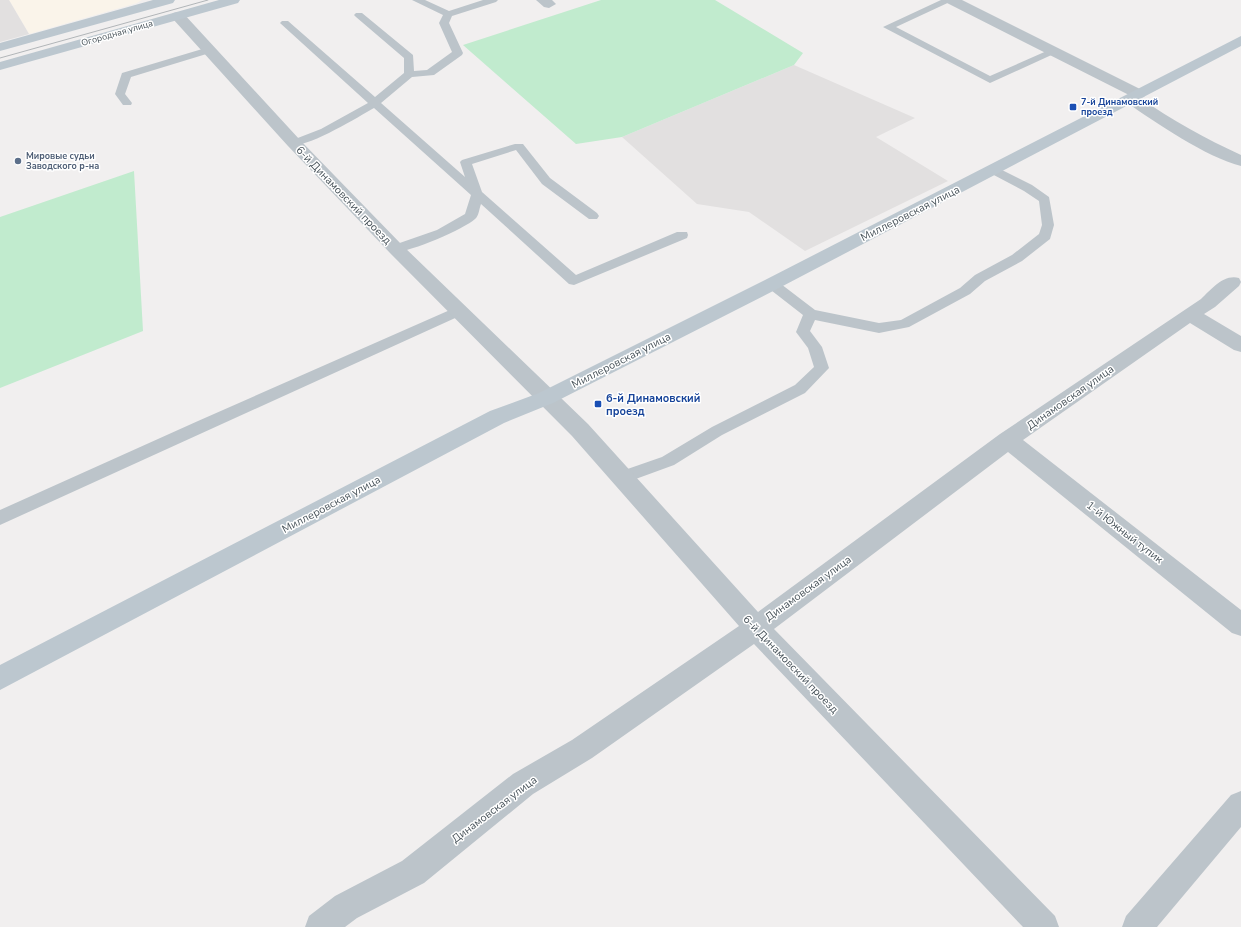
<svg xmlns="http://www.w3.org/2000/svg" width="1241" height="927" font-family="'Nunito Sans',sans-serif">
<style>
.commercial{fill:#faf4ea}
.education{fill:#e2e0e0}
.green{fill:#c1ebce}
.lines{fill:none;stroke-linecap:round;stroke-linejoin:round}
.lane{fill:#bcc4ca;fill-rule:evenodd}
.street{fill:#bcc4ca;fill-rule:evenodd}
.secondary{fill:#bcc7cf;fill-rule:evenodd}
.tram{stroke:#b1b5b8;stroke-width:1}
.transit-dot{fill:#1a4fb4;stroke:#fff;stroke-width:1.5}
.service-dot{fill:#5c6f8a;stroke:#fff;stroke-width:1.5}
.labels{text-anchor:middle;stroke-width:3;stroke-linejoin:round;paint-order:stroke}
.far-street-label{font-size:9px;fill:#48535a;stroke:#fff}
.far-transit-label{font-size:9px;font-weight:bold;fill:#164399;stroke:#fff;text-anchor:start}
.far-service-label{font-size:9px;font-weight:bold;fill:#4e5e75;stroke:#fff;text-anchor:start}
.street-label{font-size:11px;fill:#48535a;stroke:#fff}
.transit-label{font-size:11px;font-weight:bold;fill:#164399;stroke:#fff;text-anchor:start}
</style>
<rect width="100%" height="100%" fill="#f1efef"/>
<path class="commercial" d="M9 0H142L137 3 29 34Z"/>
<path class="education" d="M0 0H9L29 34 0 42Z
M794 65 915 118 876 137 948 181 805 251 749 212 697 204 622 137Z"/>
<path class="green" d="M601 0H715L803 53 794 65 622 137 576 144 463 45Z
M134 171 143 331 0 388V217Z"/>
<g class="lines">
<path class="lane" d="M412 0H425L449 11 483 0H498L496 2 452 16 449 23 463 53 462 55 434 75 412 77 381 103 465 177 460 162 462 160 515 144H523L550 178 597 213 599 216 597 219H589L542 184 516 150 472 164 482 192 576 275 677 232H687L688 235 687 238 574 285 569 284 481 204C479 209 479 216 475 219 464 229 405 255 391 252L390 249 391 246 437 230 465 214 471 195 374 108C358 117 306 149 290 145L288 143 290 141 321 129 368 103 280 23 282 21H288L375 97 404 73V58L356 17 354 15 356 13H362L413 55 414 71 427 70 452 52 439 23 443 15Z
M941 0H954L896 27 990 76 1049 50 1053 49 1058 52 990 83 883 27Z
M209 47 213 48 214 50 213 52 131 77 125 94 132 103 131 105H123L115 94 122 73Z
M994 166 1032 185 1049 197 1054 225 1050 239 1022 261 985 281 970 294 909 327 879 333 815 320 810 331 822 347 829 368 805 393 722 435 674 465 622 484 616 483 614 478 616 473 662 457 712 427 795 385 814 367 808 348 796 332 803 315 767 287 765 284 767 281H777L815 310 879 323 901 320 960 288 975 275 1012 255 1039 234 1042 225 1039 201 1024 191 990 173 988 170Z
M459 306 464 308 466 311 464 314 0 525V510L198 421Z"/>
<path class="street" d="M536 0H552L556 4 549 8 544 7Z
M945 0H962L1144 91 1146 94 1144 97 1140 98C1172 120 1206 139 1241 155V166C1206 157 1156 123 1126 102L1124 99 1129 95 947 3Z
M178 12 183 13 300 140 402 245 588 424 758 612 1000 434 1201 299C1212 289 1223 274 1239 278L1241 282 1239 286 1215 307 1204 314 1241 336V352L1234 350 1190 323 1023 440 1241 610V636L1232 633 1008 452 774 629 1055 916 1059 927H1023L754 644 592 758 533 794 424 883 357 918 345 927H305L309 916 335 896 402 861 513 774 572 740 739 626 572 436 390 253 288 146 173 19 171 16 173 13Z
M1241 791V827L1157 927H1122L1126 916 1231 795Z"/>
<path class="secondary" d="M153 0H175L173 3 0 51V43Z
M219 0H240L238 3 0 70V62Z
M1241 36V46L779 288 553 403 504 423 0 690V665L490 411 539 393 765 280Z"/>
<path class="tram" d="M0 58 208 0"/>
</g>
<g class="transit-dot">
<rect x="1069" y="103" width="8" height="8" rx="2"/>
<rect x="594" y="400" width="8" height="8" rx="2"/>
</g>
<circle class="service-dot" cx="18" cy="161" r="4"/>
<g class="labels">
<g class="far-street-label">
<text transform="translate(117 33) rotate(-16)" y="3">Огородная улица</text>
</g>
<g class="far-transit-label">
<text x="1081" y="105">7-й Динамовский<tspan x="1081" dy="10">проезд</tspan></text>
</g>
<g class="far-service-label">
<text x="26" y="159">Мировые судьи<tspan x="26" dy="10">Заводского р-на</tspan></text>
</g>
<g class="street-label">
<text transform="translate(344 195) rotate(46)" y="4">6-й Динамовский проезд</text>
<text transform="translate(910 213) rotate(-27)" y="4">Миллеровская улица</text>
<text transform="translate(621 360) rotate(-27)" y="4">Миллеровская улица</text>
<text transform="translate(1070 397) rotate(-35)" y="4">Динамовская улица</text>
<text transform="translate(331 504) rotate(-28)" y="4">Миллеровская улица</text>
<text transform="translate(1125 532) rotate(38)" y="4">1-й Южный тупик</text>
<text transform="translate(808 588) rotate(-36)" y="4">Динамовская улица</text>
<text transform="translate(791 664) rotate(46)" y="4">6-й Динамовский проезд</text>
<text transform="translate(494 809) rotate(-37)" y="4">Динамовская улица</text>
</g>
<g class="transit-label">
<text x="606" y="402">6-й Динамовский<tspan x="606" dy="13">проезд</tspan></text>
</g>
</g>
</svg>
